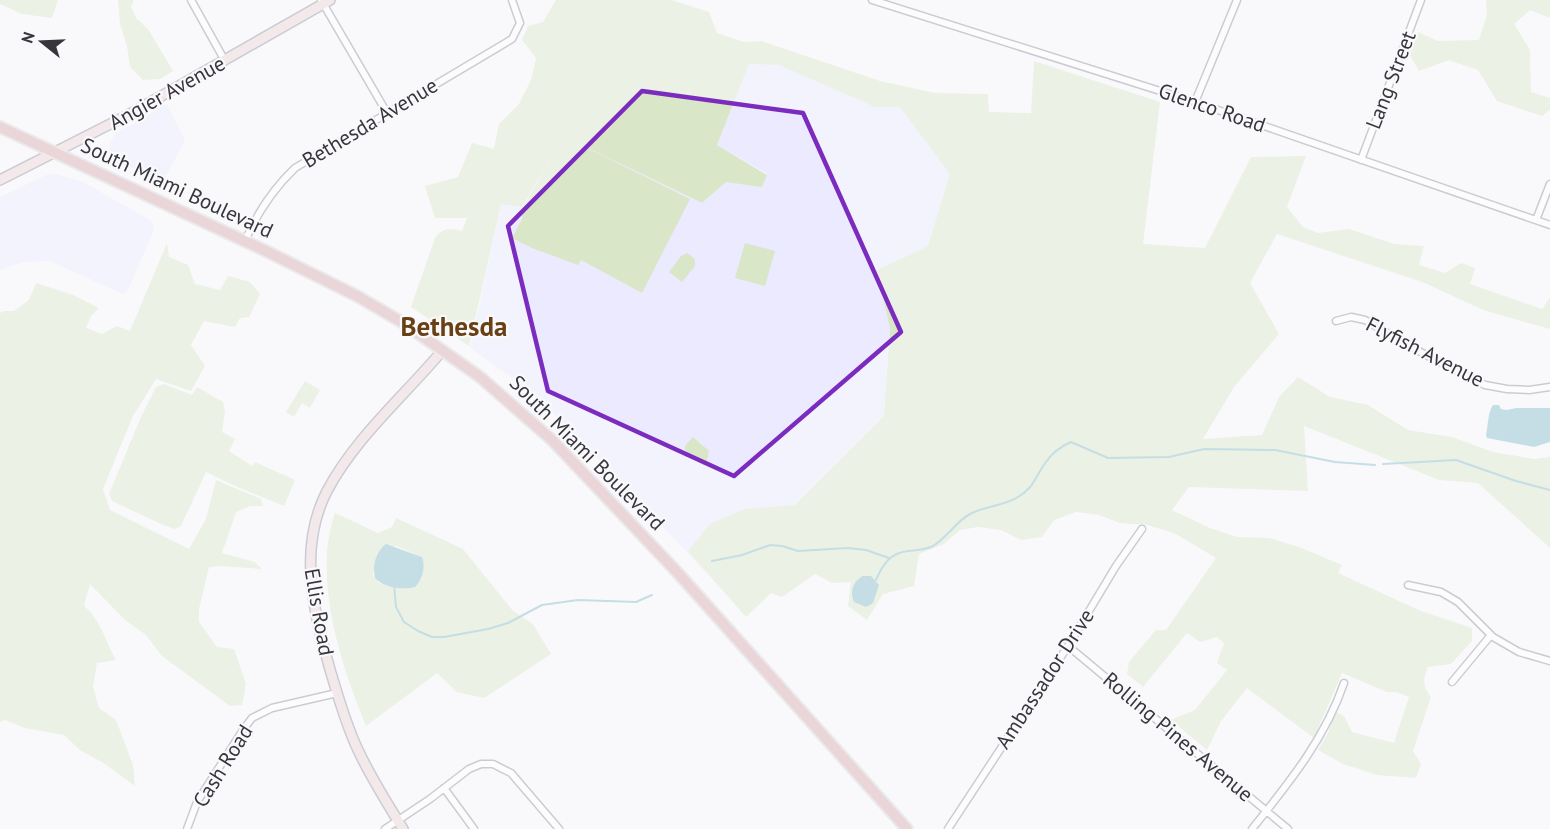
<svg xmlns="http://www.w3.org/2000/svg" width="1550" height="829" font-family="'PT Sans',sans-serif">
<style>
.built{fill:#eceafe}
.green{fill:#d9e6c8;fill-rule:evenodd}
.water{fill:#86bdcb}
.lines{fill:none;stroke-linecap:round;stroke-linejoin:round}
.stream{stroke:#86bdcb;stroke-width:2}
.street-casing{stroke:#9493a3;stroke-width:9}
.secondary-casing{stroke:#9493a3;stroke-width:12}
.primary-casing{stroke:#d7d7d8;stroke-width:14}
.street{stroke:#fff;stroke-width:6}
.secondary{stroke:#ebd5d7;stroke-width:9}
.primary{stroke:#d7abb0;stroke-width:10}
.marked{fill:none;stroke:#7b2cbf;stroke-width:4.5;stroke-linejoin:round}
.labels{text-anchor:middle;stroke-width:4.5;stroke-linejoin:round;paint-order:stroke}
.street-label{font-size:21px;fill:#37363d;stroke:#f9f9fc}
.district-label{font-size:27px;font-weight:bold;fill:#684014;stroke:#f9f9fc}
</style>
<rect width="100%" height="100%" fill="#f9f9fc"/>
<path class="built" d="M749 64 779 65 875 107 900 106 951 174 928 246 877 270 890 329 884 416 717 584 602 463 533 393 470 348 501 204 523 206 563 136 702 203 726 182 767 174 717 145Z
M167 104 185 140 162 184 116 159 110 153 109 145 115 134Z
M57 174 83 182 150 220 154 226 153 232 127 292 123 294 49 261 23 262 0 270V197L46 175Z"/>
<path class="green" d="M0 0H58L52 18 22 14 0 4Z
M118 0H134L131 6 136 18 148 29 173 71 160 79 143 80 130 67 127 46 120 24Z
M556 0H671L709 12 717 33 744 42 761 41 880 81 935 93 988 94 989 112 1031 113 1034 61 1160 102 1143 244 1205 248 1251 157 1306 156 1287 207 1303 227 1318 233 1349 229 1394 244 1424 246 1419 265 1445 273 1461 263 1475 268 1470 284 1542 309 1550 298V329L1483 310 1425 283 1277 234 1250 283 1279 334 1234 387 1203 439 1262 435 1279 397 1298 377 1330 397 1368 405 1408 430 1452 437 1493 452 1535 459 1550 457V548L1478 483 1439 480 1304 426 1308 491 1189 487 1172 510 1210 528 1237 537 1269 538 1299 547 1342 565 1338 573 1421 611 1472 628V641L1451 664 1428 667C1423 679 1422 686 1431 697L1413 751 1421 764 1416 778 1377 775 1343 764 1318 750 1328 733 1336 712 1344 716 1352 732 1394 743 1409 697 1396 692H1387L1342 673 1314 738 1247 688 1221 721 1207 750 1171 720 1195 710 1227 670 1217 663 1224 643 1217 637 1200 642 1187 633 1143 687 1127 674 1129 662 1156 630H1166L1216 558 1174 533 1147 525 1120 523 1099 515 1076 512 1054 520 1042 537 1021 540 1001 530 978 527 960 530 944 544 919 554 914 586 883 594 867 620 848 606 851 582 832 583 815 574 782 597 771 593 746 617 688 551 710 524 745 509 795 505 884 416 890 329 877 270 928 246 950 174 900 107H875L779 65 749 64 717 145 767 175 762 187 726 182 702 203 563 136 690 199 642 293 581 260 578 265 532 248 512 238 522 219 523 208 561 140 522 207 501 204 469 346 411 307 435 238C443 227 450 228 462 231L467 218H435L425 186 458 177 472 143 494 149 499 124 519 104 531 80 536 58 522 40 528 26 543 22Z
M1486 0H1550V18L1530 10 1514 24 1530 50 1531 92 1550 98V110L1542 116 1497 101 1478 70 1449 60 1419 71 1409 54 1418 32 1438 41 1479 40 1487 15Z
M167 243 169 257 188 265 195 284 220 290 228 276 250 282 260 294 249 317 240 318 235 327 204 321 191 345 205 366 191 391 156 379 133 416 103 489 110 510 189 549 206 519 216 480 261 499 263 506H250L236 512 222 553 255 562 262 569 221 566 209 567 199 609V622L217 647 234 649 246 684 242 705 230 706 162 656 146 635 125 620 90 584 84 606C100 619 106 642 116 660L97 663 93 687 99 708 116 720 133 765 135 786 102 762 81 751 64 735 25 728 5 720 0 722V313L4 311H14L29 300 36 283 73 295 99 308 91 316 86 328 102 334 117 326 130 331Z
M745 243 775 251 765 286 735 278Z
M687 253 695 259V266L682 282 669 272 681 256Z
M305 381 320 390 310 408 302 403 294 417 286 412Z
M164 384 192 395 197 387 223 402 225 411 222 432 235 439 229 451 252 466 255 462 295 480 284 506 235 486 206 472 181 526 175 529 161 524 112 501 109 494 140 419 156 387Z
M693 437 709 451 707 461 703 466 685 450V446Z
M335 513 378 533 392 527 396 518 463 549 513 611 533 624 551 654 484 698 457 692 437 673 366 726C341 665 312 578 335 513ZM396 546 422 557C427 592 406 592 379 583L373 575 375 564 381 550Z"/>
<path class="water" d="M1493 405H1499L1501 409 1507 410 1516 408H1550V442L1534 447 1487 438 1486 435C1488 426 1488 411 1493 405Z
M386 544 422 557C426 567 422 580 415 587 403 590 384 588 375 578 372 566 376 551 386 544Z
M863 576H871L879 585 873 603 866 607 854 602C849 592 854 580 863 576Z"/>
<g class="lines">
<path class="stream" d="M1383 464 1456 460 1516 481 1550 490
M712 561 742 555 770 545 782 546 798 551 848 548 866 550 889 558
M876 580C883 564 890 553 908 551 916 550 923 550 931 547 946 540 955 522 970 514 985 506 1003 506 1018 497 1034 488 1036 475 1046 462 1052 453 1062 446 1071 442L1108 458 1169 457 1204 449 1275 450 1335 462 1375 465
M394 584 396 607 404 622 418 631 432 637H444L488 629 508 623 542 605 578 600 636 602 652 595"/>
<g class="street-casing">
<path id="street" d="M191 0 225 61
M321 0 387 113
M872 0 1195 102 1550 225
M1195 102 1237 0
M1361 160 1421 0
M1536 220 1550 184
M245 241C257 213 273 189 295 168L512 39 520 23 512 0
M1336 321 1351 317 1365 320 1424 354 1485 385 1507 389 1529 390 1550 387
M1408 585 1441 592 1458 602 1493 637 1519 652 1550 661
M1068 646 1288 829
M1452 682 1491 635
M444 788 474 829
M187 829 197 802 243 730 252 718 272 708 337 693
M385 829 430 799 469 769 481 764H493L511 773 559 829
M948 829 1068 646 1116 566 1142 529
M1252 829C1288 784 1325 739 1344 683"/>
</g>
<g class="secondary-casing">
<path id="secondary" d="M0 180 128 115 330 0
M403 829C387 803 371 778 358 750 346 725 339 699 331 673 314 614 297 549 327 491 355 438 404 396 442 351"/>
</g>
<g class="primary-casing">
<path id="primary" d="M0 127 266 251 357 296 405 324 480 377 552 440 677 572 907 829"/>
</g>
<use href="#street" class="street"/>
<use href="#secondary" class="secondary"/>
<use href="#primary" class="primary"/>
</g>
<path d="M0 0H1550V829H0ZM642 91 803 113 901 332 734 476 548 391 508 226Z" fill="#f9f9fc" fill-opacity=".55" fill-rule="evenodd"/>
<path class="marked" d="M642 91 803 113 901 332 734 476 548 391 508 226Z"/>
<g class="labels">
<g class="street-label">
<text transform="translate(1391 80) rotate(-69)" y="7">Lang Street</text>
<text transform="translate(167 93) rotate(-29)" y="7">Angier Avenue</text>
<text transform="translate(1212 108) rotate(19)" y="7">Glenco Road</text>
<text transform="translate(370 123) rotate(-31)" y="7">Bethesda Avenue</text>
<text transform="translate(177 188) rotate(25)" y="7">South Miami Boulevard</text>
<text transform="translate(1425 352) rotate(27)" y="7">Flyfish Avenue</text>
<text transform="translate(587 453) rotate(45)" y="7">South Miami Boulevard</text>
<text transform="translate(319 612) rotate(80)" y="7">Ellis Road</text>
<text transform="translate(1045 679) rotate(-57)" y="7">Ambassador Drive</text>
<text transform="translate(1178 737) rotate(40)" y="7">Rolling Pines Avenue</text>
<text transform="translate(223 766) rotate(-58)" y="7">Cash Road</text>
</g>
<g class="district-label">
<text x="454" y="336">Bethesda</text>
</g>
</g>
<g transform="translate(42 42) rotate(288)" stroke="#f9f9fc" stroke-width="4.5" paint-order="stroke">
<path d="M0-4.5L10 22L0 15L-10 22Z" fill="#37363d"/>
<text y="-9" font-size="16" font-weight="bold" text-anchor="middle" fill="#37363d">N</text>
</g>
</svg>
